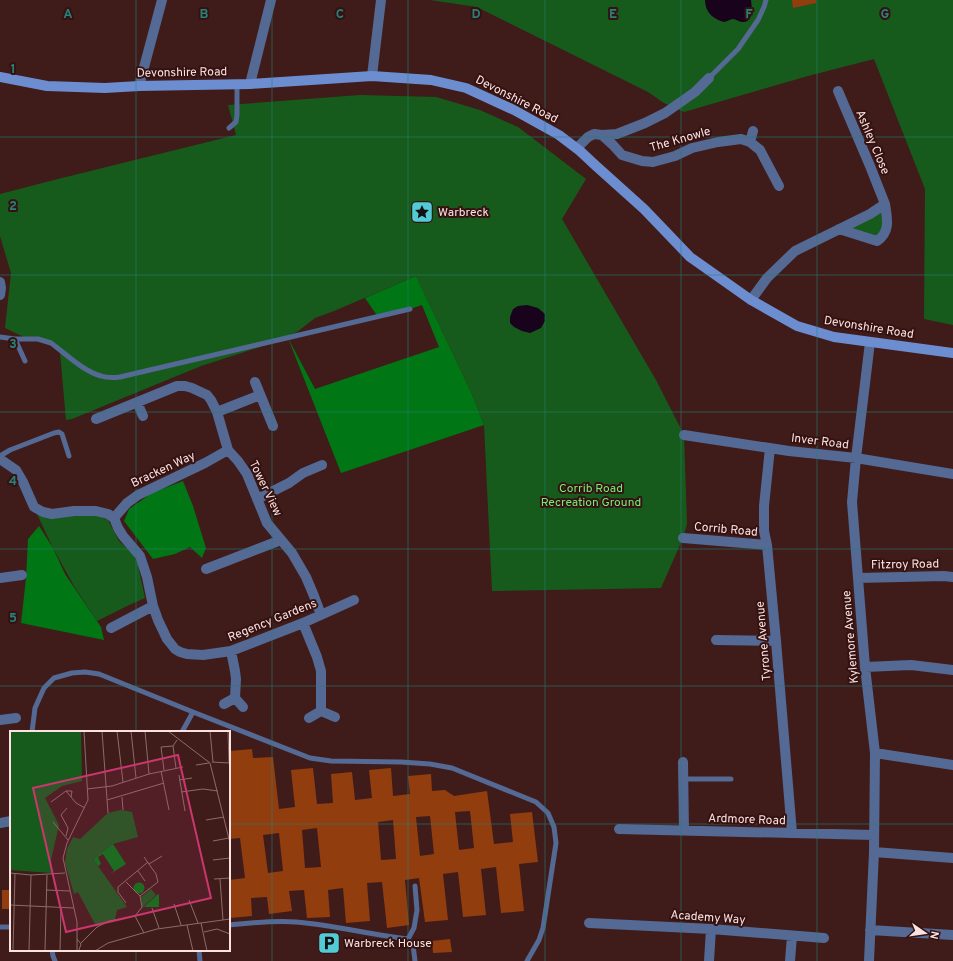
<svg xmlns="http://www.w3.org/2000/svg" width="953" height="961" font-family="Overpass,sans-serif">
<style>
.green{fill:#175b1c}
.forest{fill:#007614}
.water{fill:#19021c}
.building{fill:#923d0e;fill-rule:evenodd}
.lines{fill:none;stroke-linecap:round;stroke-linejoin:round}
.lane{stroke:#546993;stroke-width:5}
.street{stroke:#546993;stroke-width:10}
.secondary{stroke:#6d8dd1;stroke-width:10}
.grid{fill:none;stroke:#27817a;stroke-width:1;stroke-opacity:0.55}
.labels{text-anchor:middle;stroke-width:4;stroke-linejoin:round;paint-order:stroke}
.street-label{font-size:12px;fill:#fce3e1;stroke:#341211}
.poi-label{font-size:12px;fill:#fce3e1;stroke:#341211;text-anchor:start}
.park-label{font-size:12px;fill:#75ec78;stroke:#341211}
.inset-road{fill:none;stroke:#8b6c6a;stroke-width:1}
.view{fill:#cb366f;fill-opacity:0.15;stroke:#cb366f;stroke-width:2}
.inset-edge{fill:none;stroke:#fce3e1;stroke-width:2}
.grid-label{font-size:13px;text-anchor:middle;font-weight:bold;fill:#27817a;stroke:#341211;stroke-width:4;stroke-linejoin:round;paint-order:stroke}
</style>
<rect width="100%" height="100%" fill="#3f1c1a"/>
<path class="green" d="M430 0H953V325L924 319 925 189 874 59 808 76 684 112 664 103 648 92 477 7Z
M360 95 436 97 480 110 518 127 586 179 562 219 656 380 684 435 687 524 683 538 661 588 492 591 484 425 471 392 416 276 334 311 315 318 297 332 260 347 201 366 72 419 66 420 60 352 53 345 28 339 5 328 11 273 0 236V194L58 179 236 135 228 105Z
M885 204 882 238 839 229Z
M37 514H84L97 515 108 520 119 541 133 554 138 565 145 598 127 606 97 621 74 586 53 548Z"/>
<path class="forest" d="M416 276 471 392 484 425 341 473 288 338 315 389 439 347 422 305 410 309 378 317 365 298Z
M183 481 193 506 206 548 202 558 190 547 175 554 153 559 124 521 129 509 152 493Z
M39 526 53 548 65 574 101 627 104 640 21 623 26 578 28 539Z"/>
<path class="water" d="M705 0H751C752 7 754 23 742 22 739 22 736 19 733 19 730 19 727 22 724 22 713 19 705 12 705 0Z
M527 305 538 308 545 314V321L541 328 530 333 522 331 514 327 510 323V317L513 309 518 306Z"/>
<path class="building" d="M792 0H816V3L793 8Z
M252 749 253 758 273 757 279 809 295 807 291 770 313 768 317 804 333 803 331 774 352 772 355 800 372 798 369 770 391 768 393 796 410 794 408 776 431 774 432 791 445 790 454 796 487 791 494 844 513 842 510 814 532 812 538 862 519 864 524 911 501 913 496 867 481 869 486 915 463 917 458 872 443 874 448 920 425 922 419 878 405 880 409 925 387 928 382 882 367 883 370 921 346 923 343 888 328 890 330 917 307 918 304 890 289 891 292 911 269 914 267 897 251 898 252 916 230 918 229 909V880L245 878 240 838 229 839V760H231L230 751ZM470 811 474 848 459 850 455 812ZM430 816 434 854 420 856 416 817ZM393 820 396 859 381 860 378 822ZM317 828 321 867 305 868 302 830ZM279 833 283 871 268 873 263 835Z
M2 890H11V909H2Z
M450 939 452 952 433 953 432 941Z"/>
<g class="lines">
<path class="lane" d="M709 78 738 49 758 20 764 7 766 0
M229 128 236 122 237 115V84
M0 337 15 339H38L51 343C66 354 83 371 101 376 107 378 113 378 120 377L410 309
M15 339 25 361
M0 456 10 450 54 433 59 432 62 434 69 456
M32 732 35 708 44 688 54 678 72 673 85 672 99 674 193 712 310 758 331 761 401 762 430 764 452 768 536 802 548 813 554 827 556 843 543 928 539 940 527 961
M182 732 193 712
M683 779H731
M229 925C251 923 274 920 296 922 334 925 371 935 408 939L413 945 415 961
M0 927H11
M408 939 414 928 417 910 415 886
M52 950 53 956 55 961
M199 950 200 961"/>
<path class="street" d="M372 76 381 0
M250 84 271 0
M139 86 162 0
M602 135 613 145 622 155 642 161 653 162 675 156 692 148 718 142 741 139 750 142 760 150 779 186
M750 142 753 131
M577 148 588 137 594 134 602 135 617 134 645 123 665 113 695 92 709 78
M839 229 877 241C891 232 887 218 885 204
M0 282 1 288 0 295
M751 300 767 278 795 251 870 214 885 204 870 166 838 91
M255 382 273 426
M137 402 143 416
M217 412 260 395
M96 419 177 386H185L192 388 207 395 211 400 217 412 228 450 238 461 247 474 267 523 292 553 306 577 314 596 321 615
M684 435 789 451 856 458 953 474
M770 448 764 506V531L767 545 776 641 792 833
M0 459 16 470 23 482 34 507 43 512 52 514 74 511H96L108 514 114 518 118 528 123 536 140 556 147 577 153 606 158 620 167 639 175 649 180 652 187 654 203 655 231 651 303 623 354 600
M257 499 289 483 303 473 322 465
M114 518 127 503 138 495 205 463 228 450
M683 538 767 545
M206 569 281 540
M0 578 22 575
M858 578 944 576 953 577
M303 623 317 657 321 671V711L335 717
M111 628 153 606
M716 640 776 641
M231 651 235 671 236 679 235 698 243 707
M865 667 911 665 953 670
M224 704 235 698
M309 718 321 711
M0 720 16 718
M875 753 953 765
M683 762 684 830
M0 823 11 821
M619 829 874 835
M874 852 953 858
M589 923 711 929 824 938
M870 930 953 935
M709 961 711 929
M790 961 792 936
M869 961 874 852 875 753 865 667 852 502 856 458 870 342"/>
<path class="secondary" d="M0 77 47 86 105 88 139 86 250 84 372 76 431 80 466 88 514 110 559 135 580 151 595 165 644 209 690 257 751 300 797 326 834 337 953 353"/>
</g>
<path class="grid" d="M136 0V732M272 0V961M408 0V961M545 0V961M681 0V961M817 0V961M0 137H953M0 275H953M0 412H953M0 549H953M0 686H953M0 824H11M229 824H953M136 950V961"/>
<defs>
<g id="sight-square" transform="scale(1.15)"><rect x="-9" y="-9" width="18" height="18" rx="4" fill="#52cbd7" stroke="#341211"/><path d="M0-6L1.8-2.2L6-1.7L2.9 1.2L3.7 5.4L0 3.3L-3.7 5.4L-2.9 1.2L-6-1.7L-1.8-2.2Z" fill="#111"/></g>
<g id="parking-square" transform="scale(1.15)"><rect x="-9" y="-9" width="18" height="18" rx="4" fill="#52cbd7" stroke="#341211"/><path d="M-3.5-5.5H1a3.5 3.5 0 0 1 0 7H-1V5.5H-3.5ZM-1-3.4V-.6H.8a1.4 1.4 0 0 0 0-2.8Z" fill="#111"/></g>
</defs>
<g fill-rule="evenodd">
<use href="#sight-square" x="422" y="212"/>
<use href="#parking-square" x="329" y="943"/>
</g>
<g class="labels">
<g class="street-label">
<text transform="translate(182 72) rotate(-1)" y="4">Devonshire Road</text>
<text transform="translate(517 99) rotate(27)" y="4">Devonshire Road</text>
<text transform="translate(680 139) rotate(-16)" y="4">The Knowle</text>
<text transform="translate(873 142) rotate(67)" y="4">Ashley Close</text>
<text transform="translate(869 327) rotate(9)" y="4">Devonshire Road</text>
<text transform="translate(820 441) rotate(7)" y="4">Inver Road</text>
<text transform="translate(163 469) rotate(-25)" y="4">Bracken Way</text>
<text transform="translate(266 488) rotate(64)" y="4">Tower View</text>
<text transform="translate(726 529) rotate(5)" y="4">Corrib Road</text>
<text transform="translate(905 564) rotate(-1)" y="4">Fitzroy Road</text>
<text transform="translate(272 620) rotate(-22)" y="4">Regency Gardens</text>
<text transform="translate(850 637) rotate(-95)" y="4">Kylemore Avenue</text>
<text transform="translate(763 641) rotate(-95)" y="4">Tyrone Avenue</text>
<text transform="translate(747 819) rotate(2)" y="4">Ardmore Road</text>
<text transform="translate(708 917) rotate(4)" y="4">Academy Way</text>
</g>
<g class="poi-label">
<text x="438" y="216">Warbreck</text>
<text x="344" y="947">Warbreck House</text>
</g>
<g class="park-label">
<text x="591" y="492">Corrib Road<tspan x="591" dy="14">Recreation Ground</tspan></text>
</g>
</g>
<g transform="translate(10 731)">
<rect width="220" height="220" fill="#3f1c1a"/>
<path d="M0 0H71L72 50 52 55 35 67 49 94 41 129 42 142 0 139ZM111 79 122 81 128 106 103 113 83 128 117 176 107 179 105 188 86 195 68 161 64 163 55 132 57 118 63 106 70 108 98 82ZM141 158 146 164 132 177 131 166Z" fill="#175b1c"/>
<path d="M103 113 116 133 97 145 104 140 93 123 88 126 91 133 88 135 83 128ZM123.5 157a5.5 5.5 0 1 1 11 0a5.5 5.5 0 1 1-11 0ZM149 163V176H134L147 164Z" fill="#007614"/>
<path class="inset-road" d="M92 0 98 82M107 0 113 51M121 0 126 47M135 0 139 43M158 0 200 32 220 112M200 0 203 31M218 0 219 32M163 15 166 37M202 31 219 32M186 34 199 32M154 39 151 16 163 15 167 9M151 40 159 79M169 44 175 80M169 49 182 47M77 58 102 55 139 43 173 36M56 60H62L61 66M171 61 193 58 208 60M112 66 113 79M97 69 154 52M41 71 56 60 66 72 75 77M196 89 214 86M43 91 58 109M56 105 58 97 51 84 57 77M203 110 219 107M203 129 220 127M139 133 152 125M128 140 135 150M0 142 21 144 55 142M204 148 220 147M210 148 213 189M116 151 130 165M36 159 60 160M179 169 188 192M116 172 108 161V156L138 131M164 173 171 194M0 174 64 177M142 177 149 197M125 185 132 176 130 165 148 151 146 143 134 126M191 192 197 220M177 194 183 220M194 201 207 198 220 203M67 208 71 213 69 219M71 212 87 196 99 190 125 185 134 202M3 220 5 142M19 220 21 144M35 220 37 144M50 220 51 176M67 220V191L53 127 57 112 78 69 74 0M85 220 98 212 147 198 220 188"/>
<path class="view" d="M168 24 201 167 56 201 23 57Z"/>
<rect width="220" height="220" class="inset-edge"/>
</g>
<g class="grid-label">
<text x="68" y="18">A</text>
<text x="204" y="18">B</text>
<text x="340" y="18">C</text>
<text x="476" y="18">D</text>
<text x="613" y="18">E</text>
<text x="749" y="18">F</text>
<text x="885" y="18">G</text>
<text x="13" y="73">1</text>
<text x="13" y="210">2</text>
<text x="13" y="348">3</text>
<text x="13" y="485">4</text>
<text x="13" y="622">5</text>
</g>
<g transform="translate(925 933) rotate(103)" stroke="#341211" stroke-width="3" paint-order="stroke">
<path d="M0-3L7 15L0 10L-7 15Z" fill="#fce3e1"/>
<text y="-6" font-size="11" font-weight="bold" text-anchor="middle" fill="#fce3e1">N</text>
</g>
</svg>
